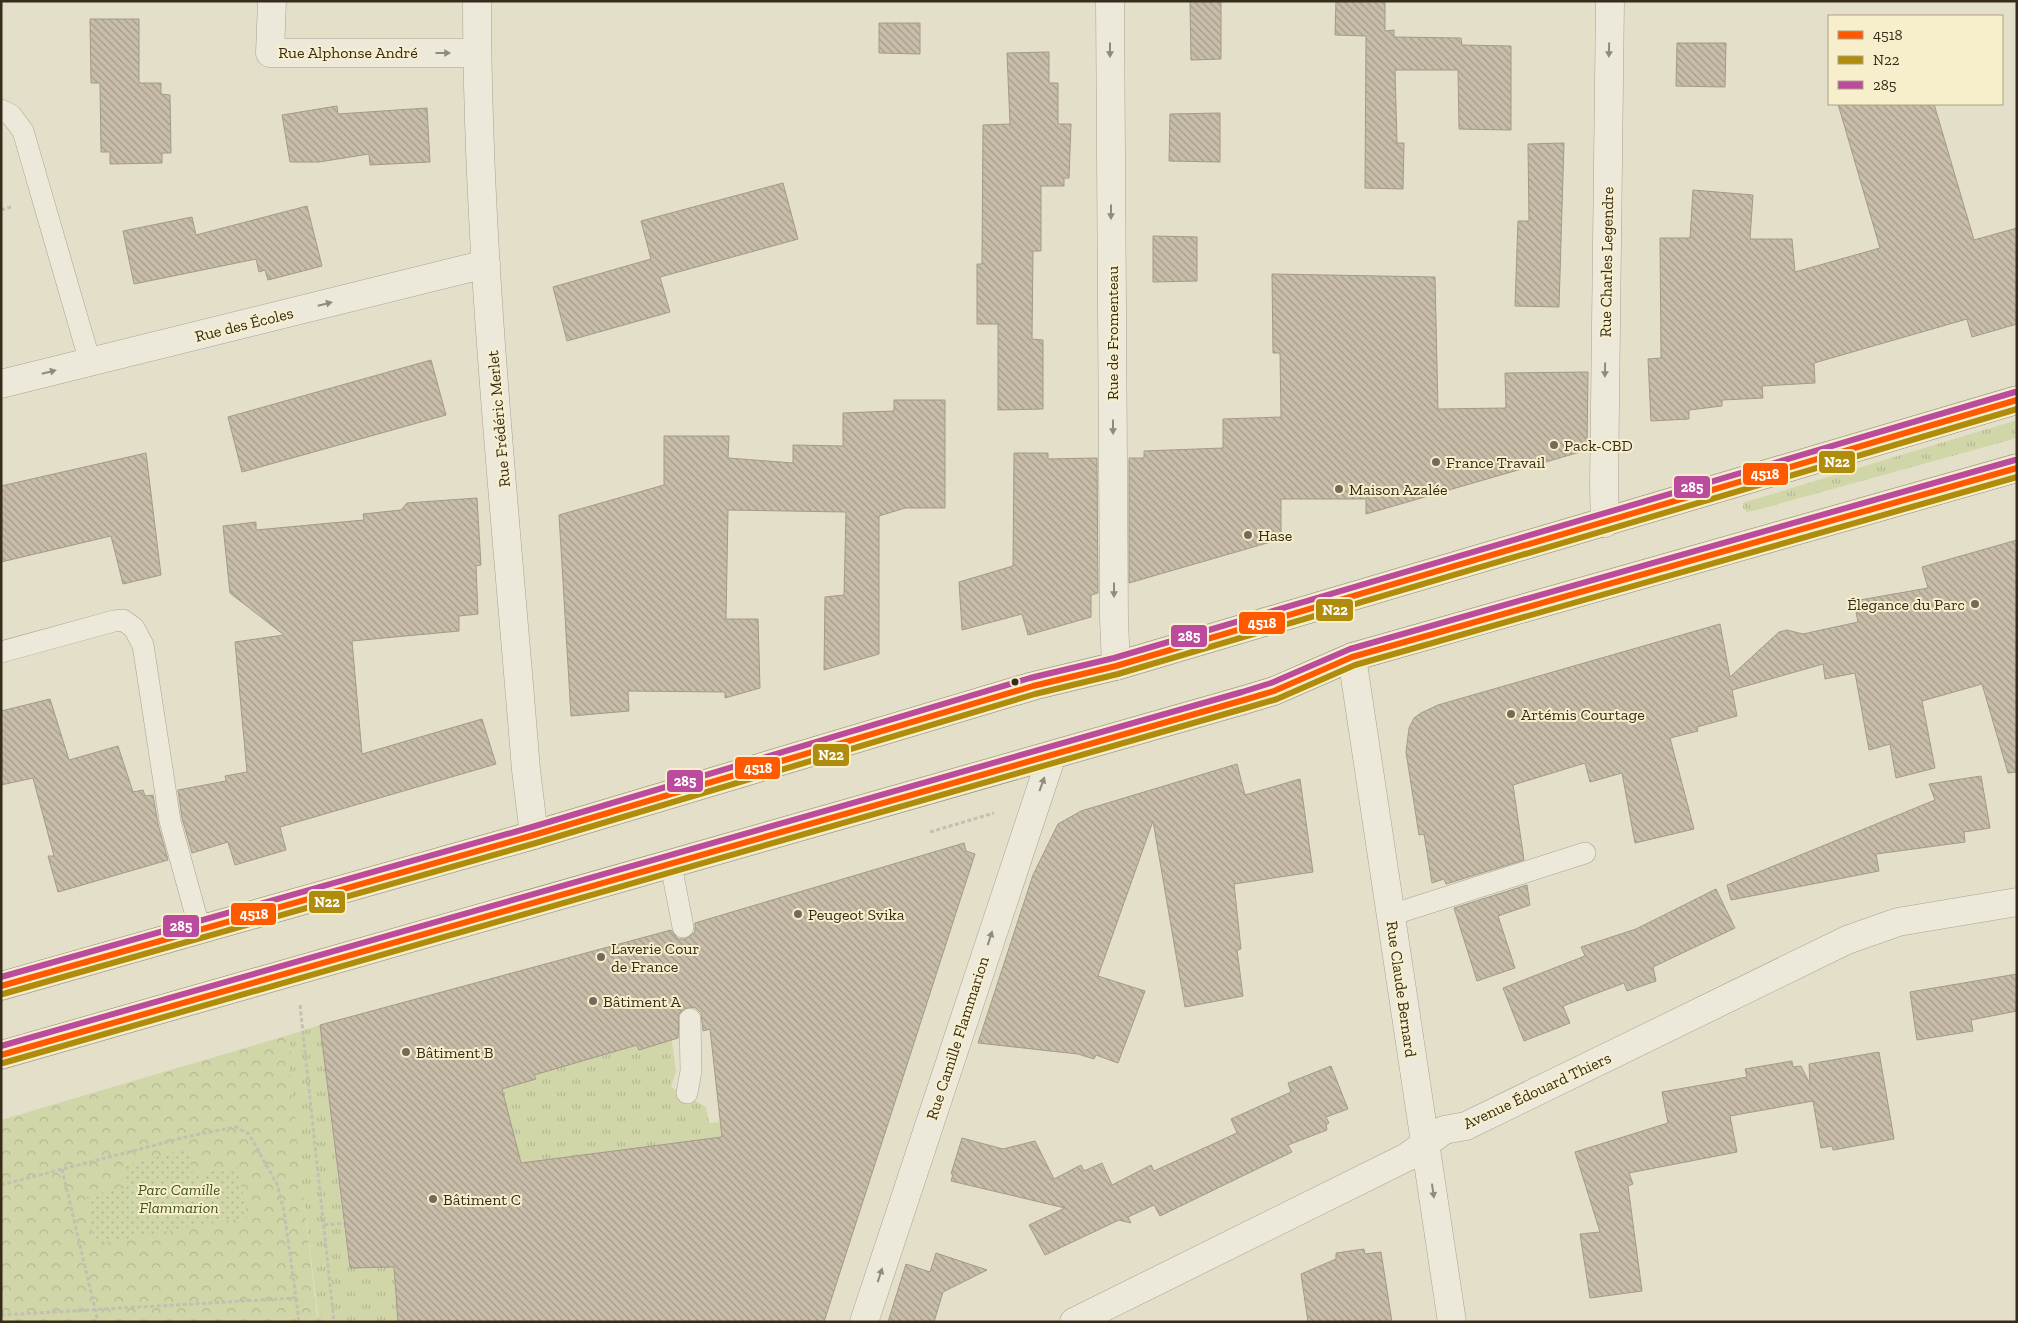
<svg xmlns="http://www.w3.org/2000/svg" width="2018" height="1323" font-family="'Zilla Slab',serif">
<style>
.grass{fill:url(#grass-tufts)}
.park{fill:url(#park-crowns)}
.garden{fill:url(#garden-dots)}
.building{fill:url(#building-back-hatch);stroke:#a49a88;fill-rule:evenodd}
.lines{fill:none;stroke-linecap:round;stroke-linejoin:round}
.lane-casing{stroke:#a9a292;stroke-width:22}
.street-casing{stroke:#a9a292;stroke-width:29}
.primary-casing{stroke:#8e8879;stroke-width:29}
.path{stroke:#c4bfb1;stroke-width:3;stroke-dasharray:4 2.5;stroke-linecap:butt}
.lane{stroke:#ece8da;stroke-width:21}
.street{stroke:#ece8da;stroke-width:28}
.primary{stroke:#e3dfcb;stroke-width:28}
.bus-1-casing{stroke:#f7efcc;stroke-width:10}
.bus-2-casing{stroke:#f7efcc;stroke-width:10}
.bus-3-casing{stroke:#f7efcc;stroke-width:10}
.bus-1{stroke:#ff5a00;stroke-width:6}
.bus-2{stroke:#af8c0c;stroke-width:6}
.bus-3{stroke:#bb4b9c;stroke-width:6}
.oneway{fill:#928a7a}
.poi-dot{fill:#746a57;stroke:#f7efcc;stroke-width:2}
.bus-dot{fill:#372b1a;stroke:#f7efcc;stroke-width:2}
.labels{text-anchor:middle;stroke-width:4;stroke-linejoin:round;paint-order:stroke}
.street-label{font-size:16px;fill:#372b1a;stroke:#f7efcc}
.poi-label{font-size:16px;fill:#372b1a;stroke:#f7efcc;text-anchor:start}
.park-label{font-size:16px;font-style:italic;fill:#425520;stroke:#f7efcc}
.line-badge{stroke:#f7efcc;stroke-width:2}
.badge-label{font-size:14px;text-anchor:middle;font-weight:bold;fill:#fff}
</style>
<defs>
<pattern id="grass-tufts" width="24" height="20" patternUnits="userSpaceOnUse" patternTransform="scale(1.25)"><rect width="24" height="20" fill="#d1d6a9"/><path d="M3 7l-1-3M5 7V3M7 7l1-3M15 17l-1-3M17 17v-4M19 17l1-3" fill="none" stroke="#b4b891"/></pattern>
<pattern id="park-crowns" width="20" height="18" patternUnits="userSpaceOnUse" patternTransform="scale(1.25)"><rect width="20" height="18" fill="#d1d6a9"/><path d="M2 6a3 3 0 1 1 6 0M12 15a3 3 0 1 1 6 0" fill="none" stroke="#b4b891"/></pattern>
<pattern id="garden-dots" width="8" height="8" patternUnits="userSpaceOnUse" patternTransform="scale(1.25)"><rect width="8" height="8" fill="#d1d6a9"/><path d="M2 2h.1M6 6h.1" fill="none" stroke="#b4b891" stroke-width="1.8" stroke-linecap="round"/></pattern>
<pattern id="building-back-hatch" width="6" height="6" patternUnits="userSpaceOnUse" patternTransform="scale(1.25)"><rect width="6" height="6" fill="#c8bda9"/><path d="M-1 5l2 2M0 0l6 6M5-1l2 2" fill="none" stroke="#a39a89"/></pattern>
</defs>
<rect width="100%" height="100%" fill="#e4dfc8"/>
<path class="grass" d="M2017 420V438L1760 509 1747 512 1743 508V503L1749 501Z
M661 1019H669L676 1072 671 1087 706 1107 709 1123 720 1122 723 1137 529 1162 538 1198 533 1215 540 1275 395 1282 398 1322H329L328 1317H318L287 1055H291L289 1035 320 1025 349 1268 433 1265 431 1244H449L450 1251 488 1249 487 1242 522 1241 519 1201 530 1197 513 1133 451 1150 419 1155 417 1136 430 1134 426 1097 440 1094 441 1098 463 1092 462 1088 497 1078 501 1089 535 1079 533 1069 569 1059 570 1064 623 1049V1043L635 1040 639 1050 662 1043Z"/>
<path class="park" d="M289 1035 291 1055 288 1056 317 1317 328 1316 329 1322H1V1120Z"/>
<path class="garden" d="M187 1149 193 1175 237 1167 248 1217 94 1244 87 1196 127 1188 123 1166Z"/>
<path class="building" d="M1190 1H1221V59L1191 60Z
M1336 1H1385V31L1394 30V37L1461 38 1462 45 1511 46V130L1459 129 1458 70H1395L1397 143H1404L1403 189 1365 188 1366 36 1335 35Z
M90 19H139V83H161V94L170 95 171 153H162V163L110 164V152H101L100 83H91Z
M879 23H920V54L879 53Z
M1677 43H1726L1725 87 1676 86Z
M1049 52V83H1058V124H1071L1069 178H1064V186H1041V251H1033L1032 339 1043 340V409L998 410V324H977V264H982L983 125 1010 124 1007 53Z
M1838 104H1934L1974 240 2017 228V324L1972 337 1967 319 1814 363 1815 383 1762 386 1763 398 1722 400V406L1689 410V419L1651 421 1648 359 1661 358 1660 238H1690L1693 190 1753 195 1750 239H1792L1795 272 1880 248Z
M337 106 338 114 427 108 430 162 370 165 369 154 319 162H290L282 115Z
M1220 113V162L1169 161 1170 114Z
M1564 143 1559 307 1515 306 1518 221H1529L1528 144Z
M783 183 798 239 660 277 670 312 567 341 553 287 651 259 641 221Z
M307 206 322 266 268 280 265 270 259 272 256 259 134 284 123 231 192 217 196 235Z
M1153 236 1197 237V281L1153 282Z
M1272 274 1435 277 1438 409 1506 408 1505 373 1588 372 1587 450 1366 514V499H1281V539L1129 583V458H1144V451L1223 448V419L1281 417 1280 353H1273Z
M431 360 446 415 242 472 228 417Z
M894 400H945V508H905L879 516V654L824 670 825 597 844 595 846 512 728 510 726 619H758L760 688 725 698V692L628 691 629 711 571 716 559 515 664 485V436H729L728 458 793 463V445L843 446V413L894 411Z
M146 453 161 575 123 584 111 536 1 562V486Z
M1014 453H1048V459L1097 458 1098 593 1091 595V617L1028 635 1022 614 962 630 959 582 1013 566Z
M477 498 481 565 476 566 478 614 459 616V631L352 641 362 754 482 719 496 764 280 827 286 850 235 865 228 842 192 853 182 818 178 790 226 781 225 776 247 772 235 642 284 635 230 593 223 526 256 522V530L364 520 363 514 401 510 407 503Z
M2017 540V772L2008 773 1982 684 1922 701 1935 768 1896 778 1890 744 1869 750 1855 673 1825 679 1823 664 1732 690 1737 716 1697 727 1698 731 1670 738 1694 829 1635 843 1622 773 1590 782 1585 763 1513 785 1524 860 1446 884 1444 879 1432 883 1424 834 1419 835 1406 752 1409 728 1414 718 1421 713 1438 705 1720 624 1730 677 1779 632 1787 630 1803 634 1858 622 1854 601 1928 588 1922 567Z
M50 699 69 760 118 746 133 792 143 790 145 796 153 795 158 824 168 860 58 892 48 856H54L33 778 1 785V711Z
M1237 764 1245 795 1300 779 1313 872 1234 884 1241 949 1237 950 1243 996 1185 1007 1153 821 1098 976 1145 991 1118 1063 1096 1055 1094 1059 1078 1054 978 1043 1033 875 1058 824 1081 811Z
M1981 776 1990 828 1964 832 1965 842 1876 854 1879 871 1731 900 1727 885 1935 800 1929 784Z
M964 843 966 851 975 854 824 1322H398L394 1267 350 1268 320 1025 671 930 678 939H686L695 932V923ZM689 1007 696 1008 701 1013 703 1031 710 1029 722 1137 521 1163 502 1089 536 1079 534 1075 637 1045 639 1050 678 1038 679 1013Z
M1527 885 1530 905 1498 916 1515 968 1477 981 1454 908Z
M1716 889 1735 928 1653 967 1656 981 1627 991 1624 983 1563 1006 1570 1023 1524 1041 1503 988 1585 956 1581 947 1636 929Z
M2017 974V1011L1971 1020 1973 1031 1917 1040 1910 992Z
M1879 1052 1894 1139 1833 1150 1832 1146 1821 1148 1813 1101 1730 1116 1737 1152 1629 1173 1633 1184 1628 1186 1642 1291 1590 1298 1580 1234 1600 1232 1575 1152 1668 1123 1662 1092 1747 1077 1745 1069 1792 1061 1793 1067 1801 1066 1810 1084 1809 1064Z
M1331 1066 1348 1109 1326 1117 1329 1123 1326 1125 1327 1130 1288 1145 1292 1152 1160 1216 1154 1205 1128 1217 1131 1223 1119 1220 1045 1255 1029 1225 1065 1208 951 1181 953 1174H951L962 1138 1003 1149 1035 1141 1054 1179 1081 1165 1084 1171 1102 1163 1112 1185 1151 1165 1154 1171 1237 1133 1231 1119 1291 1092 1288 1083Z
M1364 1249 1365 1254 1381 1252 1392 1322H1308L1301 1274 1336 1259V1253Z
M936 1253 987 1270 943 1292 934 1322H888L906 1264 930 1272Z"/>
<g class="lines">
<g class="lane-casing">
<path id="lane" d="M1 110 11 115 23 131 90 362
M1 652 114 621 123 620 134 628 143 645 170 821 200 930
M671 865 683 927
M1391 915 1585 853
M687 1093 691 1071 690 1019"/>
</g>
<g class="street-casing">
<path id="street" d="M272 1 270 53H477
M477 1C477 256 506 516 526 770L534 835
M1110 1 1114 619 1116 666
M1 384 486 264
M1605 523 1604 486 1610 1
M1352 657 1452 1322
M864 1322 1052 755
M1074 1322 1407 1157 1444 1130 1466 1126 1847 940 1898 922 2017 902"/>
</g>
<g class="primary-casing">
<path id="primary" d="M1 986 534 835 1033 686 1116 666 2017 400
M1 1055 1244 700 1274 691 1352 657 2017 468"/>
</g>
<path class="path" d="M1 210 11 207
M930 832 994 813
M300 1005 334 1322
M62 1169 98 1322
M1 1185 190 1136 236 1127 249 1134 277 1184 284 1211 296 1298 1 1315
M324 1225 344 1223
M296 1298 299 1322"/>
<use href="#lane" class="lane"/>
<use href="#street" class="street"/>
<use href="#primary" class="primary"/>
<g class="bus-1-casing">
<path id="bus-1" d="M1 986 534 835 1033 686 1116 666 2017 400
M1 1055 1244 700 1274 691 1352 657 2017 468"/>
</g>
<g class="bus-2-casing">
<path id="bus-2" d="M3 994 536 843 1035 694 1118 674 2017 409
M3 1063 1246 708 1277 699 1355 665 2017 477"/>
</g>
<g class="bus-3-casing">
<path id="bus-3" d="M1 977 532 827 1030 678 1114 658 2015 392
M1 1046 1242 692 1271 683 1350 649 2015 460"/>
</g>
<use href="#bus-1" class="bus-1"/>
<use href="#bus-2" class="bus-2"/>
<use href="#bus-3" class="bus-3"/>
</g>
<defs><path id="oneway-solid" d="M-6-.8H1V-3.2L6.5 0L1 3.2V.8H-6Z" transform="scale(1.25)"/></defs>
<g class="oneway">
<use href="#oneway-solid" transform="translate(1110 50) rotate(90)"/>
<use href="#oneway-solid" transform="translate(1609 50) rotate(91)"/>
<use href="#oneway-solid" transform="translate(443 53)"/>
<use href="#oneway-solid" transform="translate(1111 212) rotate(90)"/>
<use href="#oneway-solid" transform="translate(325 304) rotate(-14)"/>
<use href="#oneway-solid" transform="translate(1605 370) rotate(91)"/>
<use href="#oneway-solid" transform="translate(49 372) rotate(-14)"/>
<use href="#oneway-solid" transform="translate(1113 427) rotate(90)"/>
<use href="#oneway-solid" transform="translate(1114 590) rotate(90)"/>
<use href="#oneway-solid" transform="translate(1042 784) rotate(-70)"/>
<use href="#oneway-solid" transform="translate(990 938) rotate(-72)"/>
<use href="#oneway-solid" transform="translate(1433 1191) rotate(82)"/>
<use href="#oneway-solid" transform="translate(880 1275) rotate(-72)"/>
</g>
<g class="poi-dot">
<circle cx="1554" cy="445" r="5"/>
<circle cx="1436" cy="462" r="5"/>
<circle cx="1339" cy="489" r="5"/>
<circle cx="1248" cy="535" r="5"/>
<circle cx="1975" cy="604" r="5"/>
<circle cx="1511" cy="714" r="5"/>
<circle cx="798" cy="914" r="5"/>
<circle cx="601" cy="957" r="5"/>
<circle cx="593" cy="1001" r="5"/>
<circle cx="406" cy="1052" r="5"/>
<circle cx="433" cy="1199" r="5"/>
</g>
<circle class="bus-dot" cx="1015" cy="682" r="4.5"/>
<g class="labels">
<g class="street-label">
<text x="348" y="58">Rue Alphonse André</text>
<text transform="translate(1606 262) rotate(-89)" y="6">Rue Charles Legendre</text>
<text transform="translate(244 324) rotate(-14)" y="6">Rue des Écoles</text>
<text transform="translate(1112 333) rotate(-90)" y="6">Rue de Fromenteau</text>
<text transform="translate(498 419) rotate(-95)" y="6">Rue Frédéric Merlet</text>
<text transform="translate(1402 989) rotate(82)" y="6">Rue Claude Bernard</text>
<text transform="translate(957 1038) rotate(-72)" y="6">Rue Camille Flammarion</text>
<text transform="translate(1537 1090) rotate(-25)" y="6">Avenue Édouard Thiers</text>
</g>
<g class="poi-label">
<text x="1564" y="451">Pack-CBD</text>
<text x="1446" y="468">France Travail</text>
<text x="1349" y="495">Maison Azalée</text>
<text x="1258" y="541">Hase</text>
<text x="1965" y="610" text-anchor="end">Élegance du Parc</text>
<text x="1521" y="720">Artémis Courtage</text>
<text x="808" y="920">Peugeot Svika</text>
<text x="611" y="954">Laverie Cour<tspan x="611" dy="18">de France</tspan></text>
<text x="603" y="1007">Bâtiment A</text>
<text x="416" y="1058">Bâtiment B</text>
<text x="443" y="1205">Bâtiment C</text>
</g>
<g class="park-label">
<text x="179" y="1195">Parc Camille<tspan x="179" dy="18">Flammarion</tspan></text>
</g>
</g>
<g class="line-badge">
<rect x="1818" y="450" width="38" height="24" rx="5" fill="#af8c0c"/>
<rect x="1742" y="462" width="47" height="24" rx="5" fill="#ff5a00"/>
<rect x="1673" y="475" width="38" height="24" rx="5" fill="#bb4b9c"/>
<rect x="1315" y="598" width="39" height="24" rx="5" fill="#af8c0c"/>
<rect x="1238" y="611" width="48" height="24" rx="5" fill="#ff5a00"/>
<rect x="1170" y="624" width="38" height="24" rx="5" fill="#bb4b9c"/>
<rect x="812" y="743" width="38" height="24" rx="5" fill="#af8c0c"/>
<rect x="734" y="756" width="47" height="24" rx="5" fill="#ff5a00"/>
<rect x="666" y="769" width="38" height="24" rx="5" fill="#bb4b9c"/>
<rect x="308" y="890" width="38" height="24" rx="5" fill="#af8c0c"/>
<rect x="230" y="902" width="47" height="24" rx="5" fill="#ff5a00"/>
<rect x="162" y="914" width="38" height="24" rx="5" fill="#bb4b9c"/>
</g>
<g class="badge-label">
<text x="1837" y="467">N22</text>
<text x="1765" y="479">4518</text>
<text x="1692" y="492">285</text>
<text x="1335" y="615">N22</text>
<text x="1262" y="628">4518</text>
<text x="1189" y="641">285</text>
<text x="831" y="760">N22</text>
<text x="758" y="773">4518</text>
<text x="685" y="786">285</text>
<text x="327" y="907">N22</text>
<text x="254" y="919">4518</text>
<text x="181" y="931">285</text>
</g>
<rect width="2018" height="1323" fill="none" stroke="#372b1a" stroke-width="5"/>
<rect x="1828" y="15" width="175" height="90" fill="#f7efcc" stroke="#aaa185"/>
<rect x="1838" y="31" width="25" height="8" fill="#ff5a00" stroke="#aaa185"/>
<text x="1873" y="40" font-size="15" fill="#372b1a">4518</text>
<rect x="1838" y="56" width="25" height="8" fill="#af8c0c" stroke="#aaa185"/>
<text x="1873" y="65" font-size="15" fill="#372b1a">N22</text>
<rect x="1838" y="81" width="25" height="8" fill="#bb4b9c" stroke="#aaa185"/>
<text x="1873" y="90" font-size="15" fill="#372b1a">285</text>
</svg>
